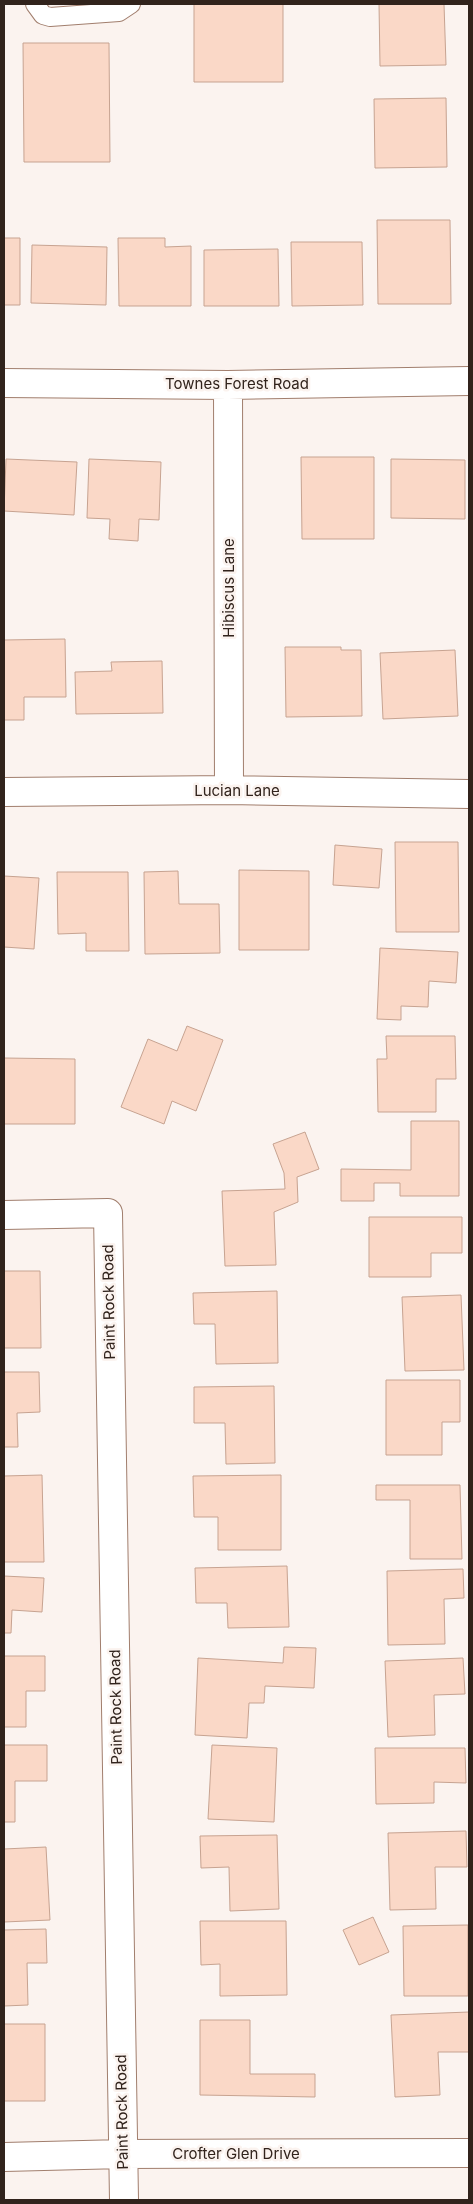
<svg xmlns="http://www.w3.org/2000/svg" width="473" height="2204" font-family="Inter,sans-serif">
<style>
.building{fill:#fad8c7;stroke:#c7a391}
.lines{fill:none;stroke-linecap:round;stroke-linejoin:round}
.service-casing{stroke:#a17e6d;stroke-width:20}
.minor-casing{stroke:#a17e6d;stroke-width:30}
.service{stroke:#fff;stroke-width:18}
.minor{stroke:#fff;stroke-width:28}
.labels{text-anchor:middle;stroke-width:5;stroke-linejoin:round;paint-order:stroke}
.street-label{font-size:15px;fill:#31231c;stroke:#fbf3ef}
</style>
<rect width="100%" height="100%" fill="#fbf3ef"/>
<path class="building" d="M194 4H283V82H194Z
M379 4H444L446 65 380 66Z
M23 43H109L110 162H24Z
M446 98 447 167 375 168 374 99Z
M377 220H450L451 304H378Z
M4 238H20V305H4Z
M118 238H165V247L191 246V306H119Z
M291 242H362L363 305 292 306Z
M32 245 107 247 106 305 31 303Z
M278 249 279 306H204V250Z
M301 457H374V539H302Z
M6 459 77 462 74 515 4 511Z
M89 459 161 462 159 520 139 519 138 541 109 539 110 519 87 518Z
M391 459 465 460V519L391 518Z
M65 639 66 697H24V720H4V640Z
M285 647H341V650H361L362 716 286 717Z
M455 650 458 716 383 719 380 653Z
M162 661 163 713 76 714 75 672 112 671 111 662Z
M395 842H458L459 932H396Z
M335 845 382 849 379 888 333 885Z
M239 870 309 871V950H239Z
M178 871 179 904H219L220 953 145 954 144 872Z
M57 872H128L129 951H86V933L58 934Z
M4 876 39 878 34 949 4 947Z
M380 948 458 952 456 983 429 981 428 1007 401 1006V1020L377 1019Z
M187 1026 223 1040 196 1111 172 1101 164 1124 121 1107 148 1039 177 1051Z
M386 1036H455L456 1079H436V1112H378L377 1059H387Z
M4 1058 75 1059V1124H4Z
M411 1121H459V1196H400V1183H374V1201H341V1169L411 1170Z
M305 1132 319 1169 297 1177 298 1202 274 1212 276 1265 225 1266 222 1191 285 1189 284 1173 273 1144Z
M369 1217H462V1253H431V1277H369Z
M4 1271H40L41 1348H4Z
M277 1291 278 1363 216 1364 215 1324H194L193 1293Z
M461 1295 464 1370 405 1371 402 1297Z
M4 1372H39L40 1412 17 1413 18 1447H4Z
M386 1380H460V1422H442V1455H386Z
M274 1386 275 1463 226 1464 225 1423H194V1387Z
M42 1475 44 1562H4V1476Z
M281 1475V1550H218V1517H194L193 1476Z
M376 1485H460L462 1559H410V1500H376Z
M287 1566 289 1627 228 1628 227 1603H196L195 1568Z
M463 1569 464 1598 444 1599 445 1644 388 1645 387 1571Z
M4 1576 44 1578 42 1612 12 1610 11 1633H4Z
M284 1647 316 1648 314 1688 265 1686 264 1703H249L247 1738 195 1735 198 1658 283 1663Z
M4 1656H45V1691H26V1727H4Z
M463 1658 465 1694 434 1695 435 1735 388 1737 385 1661Z
M4 1745H47V1781H15V1822H4Z
M212 1745 277 1748 274 1822 208 1819Z
M375 1748H465L466 1783 434 1782V1803L376 1804Z
M466 1831 467 1867H435L436 1909 390 1910 388 1833Z
M277 1835 279 1909 230 1911 229 1867 201 1868 200 1836Z
M46 1847 50 1920 4 1922V1849Z
M373 1917 389 1952 359 1965 343 1930Z
M200 1921H286L287 1995 220 1996V1964L201 1965Z
M468 1925V1996H404L403 1926Z
M46 1929 47 1963H27L28 2005 4 2006V1930Z
M469 2012V2052H438L440 2095 395 2097 391 2015Z
M200 2020H250V2074H315V2097L200 2095Z
M4 2024H45V2101H4Z"/>
<g class="lines">
<g class="service-casing">
<path id="service" d="M35 4 43 15 50 17 119 12 131 4"/>
</g>
<g class="minor-casing">
<path id="minor" d="M4 383 228 385 469 381
M228 385 229 790
M4 792 229 790 469 794
M4 1215 108 1213 124 2200
M4 2157 123 2154 469 2153"/>
</g>
<use href="#service" class="service"/>
<use href="#minor" class="minor"/>
</g>
<g class="labels">
<g class="street-label">
<text x="237" y="389">Townes Forest Road</text>
<text transform="translate(229 588) rotate(-90)" y="5">Hibiscus Lane</text>
<text x="237" y="796">Lucian Lane</text>
<text transform="translate(109 1302) rotate(-91)" y="5">Paint Rock Road</text>
<text transform="translate(116 1707) rotate(-91)" y="5">Paint Rock Road</text>
<text transform="translate(122 2112) rotate(-91)" y="5">Paint Rock Road</text>
<text x="236" y="2159">Crofter Glen Drive</text>
</g>
</g>
<rect width="473" height="2204" fill="none" stroke="#31231c" stroke-width="10"/>
</svg>
